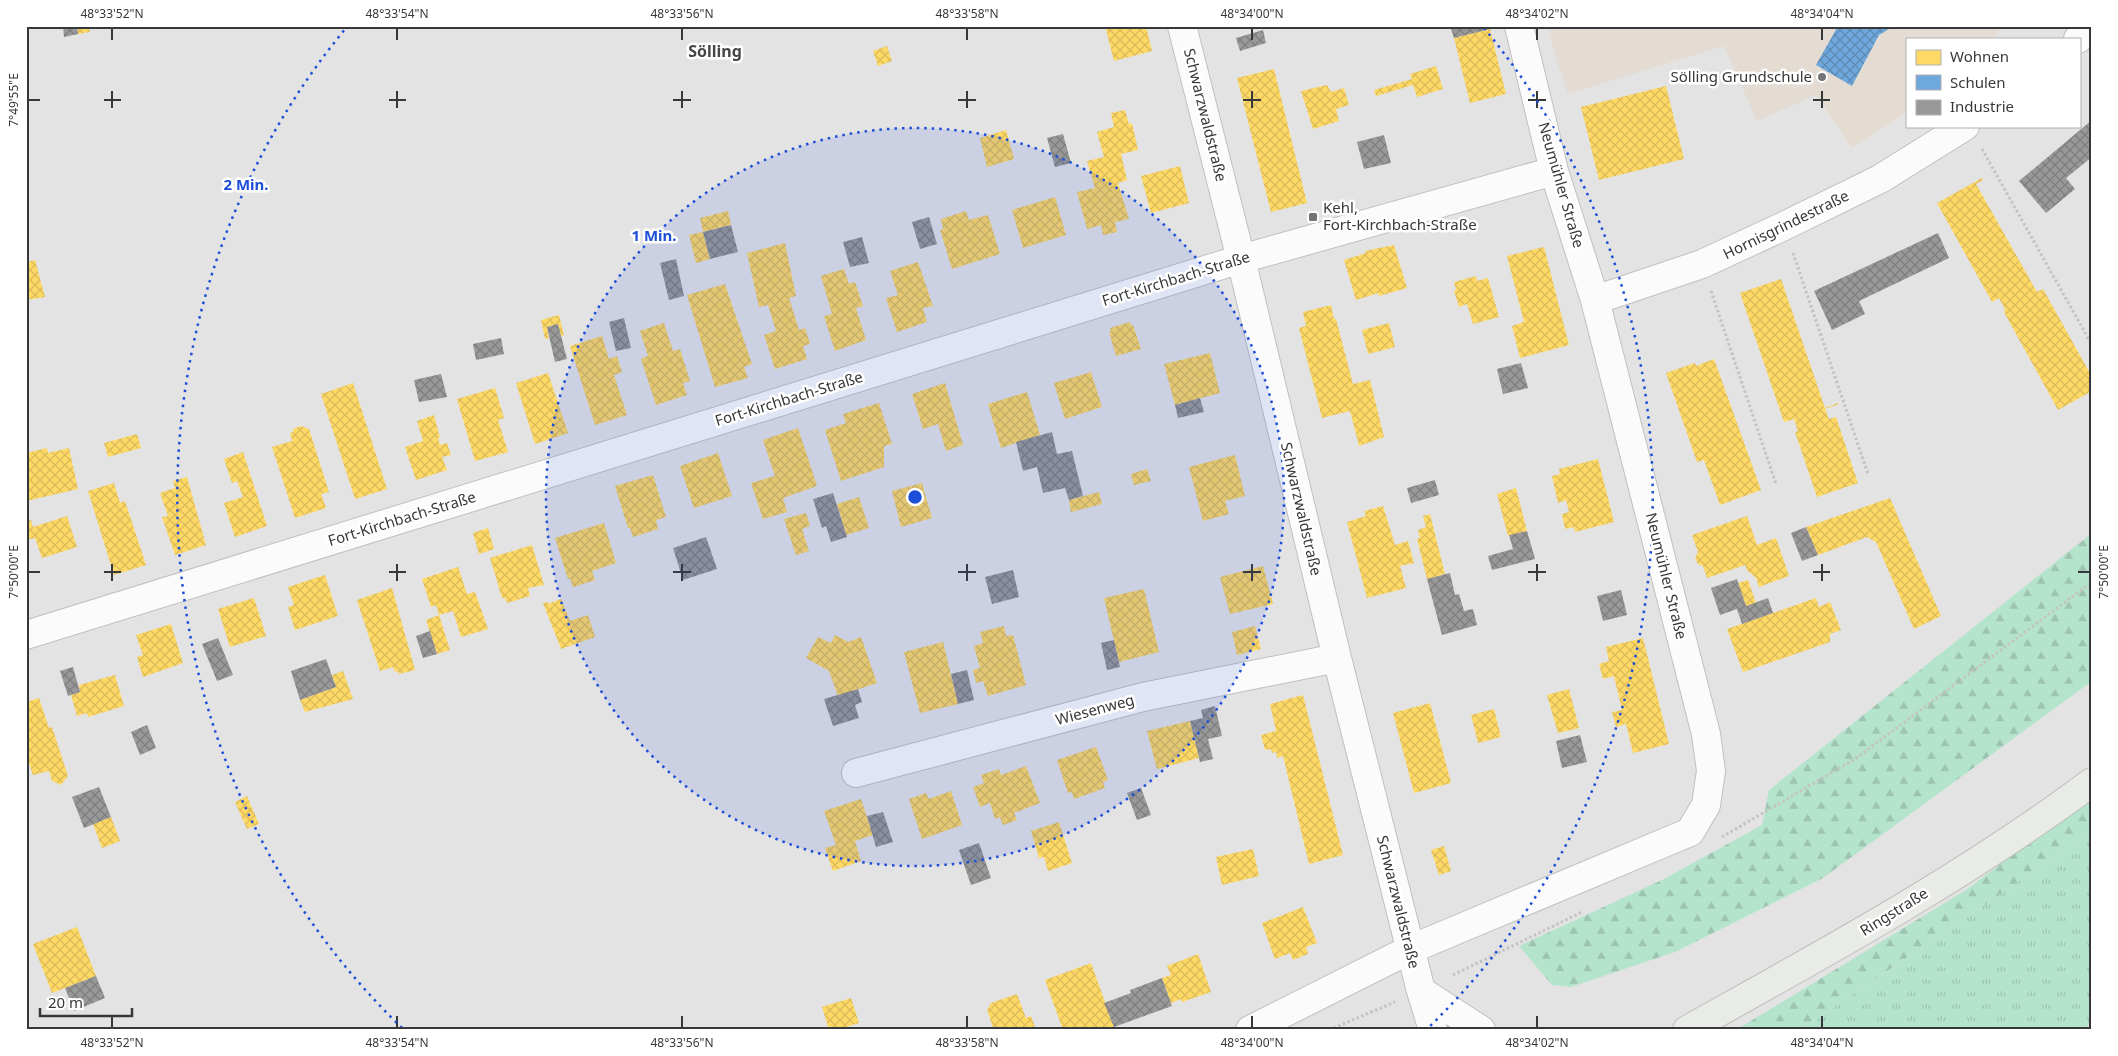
<svg xmlns="http://www.w3.org/2000/svg" width="2118" height="1056" font-family="'Noto Sans',sans-serif">
<style>
.education{fill:#e4dcd2}
.grass{fill:url(#grass-tufts)}
.forest{fill:url(#forest-firs)}
.homes{fill:url(#homes-cross-hatch)}
.schools{fill:url(#schools-cross-hatch)}
.industry{fill:url(#industry-cross-hatch)}
.lines{fill:none;stroke-linecap:round;stroke-linejoin:round}
.minor-casing{stroke:#c0c0c1;stroke-width:30}
.major-casing{stroke:#bebebf;stroke-width:30}
.path{stroke:#c3c3c3;stroke-width:3;stroke-dasharray:2.5 2.5;stroke-linecap:butt}
.minor{stroke:#fbfbfb;stroke-width:28}
.major{stroke:#e9ebe7;stroke-width:28}
.ticks{fill:none;stroke:#373839;stroke-width:2}
.ring{fill:none;stroke:#1d4ed8;stroke-width:2.5;stroke-dasharray:2.5 5}
.poi-dot{fill:#737475;stroke:#fff;stroke-width:2}
.labels{text-anchor:middle;stroke-width:5;stroke-linejoin:round;paint-order:stroke}
.poi-label{font-size:15px;fill:#373839;stroke:#fff;text-anchor:end}
.street-label{font-size:15px;fill:#373839;stroke:#fff}
.neighbourhood-label{font-size:16px;font-weight:bold;fill:#454648;stroke:#fff}
.centre{fill:#1d4ed8;stroke:#fff;stroke-width:2.5}
.ring-label{font-size:15px;text-anchor:middle;font-weight:bold;fill:#1d4ed8;stroke:#fff;stroke-width:5;stroke-linejoin:round;paint-order:stroke}
.neatline{fill:none;stroke:#373839;stroke-width:2}
.ticks-label{font-size:12px;text-anchor:middle;fill:#373839}
</style>
<defs>
<pattern id="grass-tufts" width="24" height="20" patternUnits="userSpaceOnUse" patternTransform="scale(1.25)"><rect width="24" height="20" fill="#b5e4cc"/><path d="M3 7l-1-3M5 7V3M7 7l1-3M15 17l-1-3M17 17v-4M19 17l1-3" fill="none" stroke="#9cc4b0"/></pattern>
<pattern id="forest-firs" width="22" height="20" patternUnits="userSpaceOnUse" patternTransform="scale(1.25)"><rect width="22" height="20" fill="#b5e4cc"/><path d="M5 1l3.5 6h-7zM16 11l3.5 6h-7z" fill="#9cc4b0"/></pattern>
<pattern id="homes-cross-hatch" width="8" height="8" patternUnits="userSpaceOnUse" patternTransform="scale(1.25)"><rect width="8" height="8" fill="#ffd966"/><path d="M0 0l8 8M0 8l8-8" fill="none" stroke="#dbbb59"/></pattern>
<pattern id="schools-cross-hatch" width="8" height="8" patternUnits="userSpaceOnUse" patternTransform="scale(1.25)"><rect width="8" height="8" fill="#6fa8dc"/><path d="M0 0l8 8M0 8l8-8" fill="none" stroke="#5c8ab3"/></pattern>
<pattern id="industry-cross-hatch" width="8" height="8" patternUnits="userSpaceOnUse" patternTransform="scale(1.25)"><rect width="8" height="8" fill="#999"/><path d="M0 0l8 8M0 8l8-8" fill="none" stroke="#7e7e7e"/></pattern>
</defs>
<rect width="100%" height="100%" fill="#e3e3e4"/>
<path class="education" d="M1548 26H2002L1992 39H1907V112L1852 148 1816 95 1757 121 1724 46 1568 94 1556 59Z"/>
<path class="grass" d="M2092 832V1021L2084 1030H1800Z"/>
<path class="forest" d="M2092 533V681L1823 878 1675 952 1571 987 1552 985 1519 946 1662 880 1762 825 1769 790Z
M2092 795V832L1800 1030H1736L1966 890Z"/>
<path class="homes" d="M77 26H89L90 32 78 34Z
M1105 26H1146L1152 51 1114 61Z
M1490 29 1506 94 1470 103 1454 38Z
M887 46 892 61 878 66 873 51Z
M1436 66 1443 89 1417 97 1413 85 1376 96 1374 90 1412 79 1410 74Z
M1274 69 1307 203 1271 212 1237 78Z
M1327 85 1331 92 1344 88 1349 105 1336 109 1339 121 1313 129 1301 91Z
M1666 86 1684 159 1599 180 1581 107Z
M1125 110 1129 124 1132 123 1138 150 1121 154 1127 180 1118 183 1129 219 1115 222 1117 232 1103 235 1101 225 1087 229 1077 192 1095 188 1087 161 1104 157 1097 132 1114 127 1111 113Z
M1006 130 1014 159 987 167 980 138Z
M1180 166 1189 203 1151 213 1141 176Z
M1982 178 1983 180 1976 184 2037 292 2043 289 2092 377V391L2058 410 2004 312 2005 309 1999 298 1992 302 1937 203Z
M1055 197 1066 235 1023 248 1012 210Z
M728 211 731 225 703 232 700 218Z
M966 211 969 220 988 215 1000 254 952 269 940 230 943 229 941 219Z
M703 232 710 259 696 263 689 235Z
M785 243 796 296 789 298 799 330 805 328 810 344 803 346 807 359 775 369 764 335 776 331 768 305 759 307 747 253Z
M1394 245 1407 288 1379 296 1378 293 1356 300 1344 260 1366 253 1365 251Z
M1544 247 1569 345 1520 358 1512 326 1524 322 1507 256Z
M35 260 45 297 26 300V262Z
M918 262 933 306 923 308 927 322 897 332 886 298 898 295 890 271Z
M844 269 849 284 855 282 863 306 856 308 866 340 835 351 824 316 832 314 821 276Z
M1476 276 1477 281 1488 278 1499 317 1473 324 1467 304 1459 307 1454 291 1456 290 1454 282Z
M1781 279 1825 408 1838 403 1839 404 1825 409 1829 419 1836 417 1858 483 1817 497 1795 432 1798 431 1794 419 1784 422 1740 293Z
M725 284 752 364 744 367 748 378 715 387 687 295Z
M1331 305 1334 319H1336L1353 384 1370 380 1384 437 1359 446 1350 411 1322 418 1299 328 1306 326 1303 312Z
M559 315 564 335 561 336 558 324 547 327 549 338 545 339 541 320Z
M1130 322 1131 326 1133 325 1141 349 1116 356 1109 332 1111 331 1110 328Z
M664 323 673 351 680 349 690 381 683 383 687 395 656 405 641 359 648 356 640 331Z
M1389 323 1395 347 1368 354 1362 330Z
M602 336 609 359 617 356 622 372 614 375 627 415 595 425 570 346Z
M1210 353 1220 393 1175 405 1164 364Z
M1714 359 1761 490 1720 505 1704 460 1697 462 1666 373 1695 363 1696 366Z
M1091 372 1102 407 1065 419 1054 383Z
M548 373 568 433 535 444 516 383Z
M353 383 387 489 355 499 321 394Z
M945 383 963 445 946 451 938 424 923 429 912 394Z
M495 388 504 418 498 420 508 452 475 461 457 399Z
M1027 392 1040 435 1001 448 988 404Z
M879 403 892 444 884 446V467L841 481 825 430 846 423 843 414Z
M434 415 440 438H438L440 445 447 443 451 455 442 457 447 470 416 480 405 447 423 441 417 421Z
M301 426 309 429 329 492 321 494 326 508 295 518 272 447 292 441 290 433 293 432V429Z
M798 428 817 486 783 498 787 512 763 519 751 483 775 476 763 440Z
M137 434 141 448 108 457 104 443Z
M47 448 48 453 69 448 78 489 26 501V453Z
M243 452 267 526 235 537 224 503 243 497 237 481 232 483 224 459Z
M718 453 732 496 694 508 680 466Z
M1235 455 1245 496 1225 501 1229 514 1203 521 1189 467Z
M1598 459 1614 522 1575 532 1574 527 1565 529 1562 514 1569 512 1566 500 1558 503 1552 476 1560 474 1559 469Z
M1147 469 1151 481 1134 485 1131 474Z
M653 475 666 517 656 520 658 529 633 537 630 528H628L615 486Z
M187 477 206 545 175 555 162 517 168 516 160 493 175 488 173 481Z
M114 483 120 503 125 501 146 565 114 575 88 491Z
M922 483 932 518 901 527 892 491Z
M1516 488 1527 531 1508 536 1497 494Z
M1099 492 1102 504 1071 512 1069 500Z
M859 497 869 528 846 535 837 504Z
M1890 498 1941 616 1914 629 1876 542 1867 537 1818 555 1806 527Z
M1383 506 1395 545 1408 541 1414 563 1400 566 1406 588 1367 598 1347 522 1366 516 1364 511Z
M806 513 810 526 802 529 809 551 796 555 784 519Z
M1430 514 1445 574 1427 579 1417 539 1420 538 1418 530 1426 527 1423 516Z
M67 516 77 547 42 558 35 538 26 540V522L31 520 33 527Z
M1747 516 1757 545 1776 538 1789 576 1759 587 1756 578 1747 570 1745 565 1707 578 1703 566 1698 564 1695 558 1698 552 1692 535Z
M604 523 616 563 592 571 595 580 573 587 570 578 568 579 555 538Z
M488 528 494 549 479 554 473 533Z
M532 545 544 585 528 588 530 596 507 603 505 598H502L490 558Z
M1263 566 1273 604 1230 614 1220 577Z
M458 567 467 594 475 592 488 629 461 637 453 611 439 615 436 605 431 607 422 579Z
M325 575 338 616 295 630 288 607 294 605 288 587Z
M1748 580 1756 603 1746 606 1738 583Z
M392 588 415 670 399 674 398 671 395 672 393 667 380 671 357 600Z
M1144 589 1159 652 1119 662 1104 598Z
M254 598 266 636 230 647 218 609Z
M1816 598 1819 607 1830 602 1841 630 1830 634V642L1743 672 1727 629Z
M561 599 570 621 588 615 595 637 561 649 543 603 548 602V604Z
M439 615 450 650 437 654 426 620Z
M171 624 183 663 143 677 137 657 143 655 136 635Z
M1004 626 1006 636 1013 635 1026 685 988 696 983 681 976 683 973 670 980 668 974 646 983 643 980 632Z
M1255 626 1261 649 1237 655 1232 632Z
M835 635 848 642 861 637 877 683 838 696 829 671 806 658 818 637 831 643Z
M1643 638 1669 744 1633 753 1626 724 1616 727 1612 712 1622 710 1614 676 1603 679 1599 664 1609 661 1606 647Z
M943 642 958 704 920 713 904 652Z
M343 671 353 699 305 712 300 700 336 687 332 675Z
M115 675 124 706 88 717 87 713 77 716 71 695 80 692 79 685Z
M1569 689 1579 728 1558 733 1547 695Z
M1303 695 1343 855 1309 864 1283 756 1277 758 1276 752 1272 753 1271 749 1265 750 1261 735 1276 731 1270 704Z
M39 698 49 728 52 727 68 776 61 785 52 781 49 771 33 775 26 754V702Z
M1430 703 1451 783 1414 793 1393 713Z
M1494 709 1501 737 1478 743 1471 715Z
M1190 721 1199 758 1157 769 1147 731Z
M1096 747 1108 780 1103 782 1105 788 1074 799 1072 792 1068 793 1057 760Z
M1026 766 1040 803 1014 813 1017 820 1003 825 1000 817 995 819 990 803 980 807 973 787 984 783 981 775 999 769 1001 775Z
M951 791 962 825 922 839 909 799 926 793 929 799Z
M247 796 259 824 247 829 235 802Z
M861 799 873 835 855 841 861 861 833 871 825 848 836 845 824 811Z
M111 817 120 841 102 848 93 824Z
M1059 822 1072 863 1048 871 1044 857 1039 858 1031 831Z
M1444 846 1451 871 1439 875 1431 850Z
M1253 849 1259 876 1222 885 1216 857Z
M1303 907 1317 943 1306 947 1308 954 1293 960 1290 953 1275 959 1262 923Z
M77 927 96 976 52 993 33 944Z
M1198 954 1211 992 1182 1002 1181 999 1171 1003 1162 978 1171 975 1167 966Z
M1091 963 1114 1027 1107 1030H1063L1045 980Z
M1017 994 1026 1018 1031 1016 1036 1030H994L987 1010 991 1003Z
M851 998 859 1023 836 1030H829L822 1007Z"/>
<path class="schools" d="M1838 26H1894L1879 35 1852 86 1816 65Z"/>
<path class="industry" d="M63 26H77L78 34 64 37Z
M1450 26H1489L1490 29 1454 38Z
M1263 30 1266 43 1240 51 1236 38Z
M2092 120V157L2066 178 2075 189 2046 213 2019 181Z
M1063 134 1071 163 1055 167 1047 138Z
M1384 135 1391 163 1364 169 1357 142Z
M929 217 937 244 920 249 912 222Z
M731 225 738 252 710 259 703 232Z
M1938 233 1949 258 1859 301 1865 314 1832 330 1814 291Z
M862 237 869 263 850 267 843 242Z
M676 259 684 296 669 300 660 263Z
M624 318 631 348 616 351 609 322Z
M558 324 567 359 555 362 547 327Z
M501 338 504 354 476 360 473 344Z
M1521 363 1528 388 1503 394 1497 369Z
M441 374 447 397 419 402 414 380Z
M1200 398 1204 412 1178 418 1175 405Z
M1052 432 1057 454 1072 451 1083 496 1069 500 1065 488 1043 493 1037 467 1023 471 1016 442Z
M1435 480 1439 495 1411 503 1407 488Z
M833 493 847 537 831 542 826 526 822 528 813 499Z
M1806 527 1818 555 1802 561 1791 533Z
M1527 531 1535 559 1492 570 1488 556 1513 549 1509 535Z
M706 537 717 569 683 580 673 548Z
M1013 570 1019 597 992 604 985 577Z
M1450 573 1455 595 1459 594 1464 611 1473 609 1477 625 1442 635 1427 579Z
M1737 579 1746 606 1768 598 1773 613 1742 624 1737 609 1720 615 1711 588Z
M1621 590 1627 615 1603 621 1597 596Z
M430 631 437 654 423 658 416 636Z
M218 638 233 675 217 681 202 644Z
M1114 640 1120 667 1107 670 1101 643Z
M326 659 336 687 300 700 291 671Z
M73 667 80 692 68 696 60 671Z
M967 670 974 700 958 704 951 674Z
M858 689 862 702 855 705 859 718 833 726 824 699Z
M1215 706 1222 736 1208 739 1213 759 1200 762 1190 721 1203 718 1201 710Z
M147 725 156 748 140 755 131 732Z
M1580 735 1587 762 1562 768 1556 741Z
M99 787 111 817 84 828 72 797Z
M1141 788 1151 815 1137 820 1127 793Z
M883 812 893 842 876 847 867 816Z
M979 843 991 878 971 885 959 850Z
M96 976 105 998 74 1011 65 988Z
M1162 978 1172 1006 1114 1027 1104 1003 1131 993 1130 990Z"/>
<g class="lines">
<g class="minor-casing">
<path id="minor" d="M1182 26 1241 259 1337 658 1421 991 1433 1030
M2078 39 2089 26
M1595 300 1702 264 1784 226 1880 179 1965 126
M26 635 1241 259 1554 171
M856 773 1143 697 1337 658
M1421 991 1481 1030
M1250 1030 1411 949 1690 832 1706 805 1711 771 1706 734 1595 300 1554 171 1519 26"/>
</g>
<g class="major-casing">
<path id="major" d="M1687 1030C1825 953 1965 877 2092 782"/>
</g>
<path class="path" d="M1982 149 2092 345
M1793 253 1868 474
M1711 291 1776 484
M1722 837 1855 759 2092 582
M1453 975 1582 912
M1329 1030 1395 1002"/>
<use href="#minor" class="minor"/>
<use href="#major" class="major"/>
</g>
<path class="ticks" d="M112 28V40M397 28V40M682 28V40M967 28V40M1252 28V40M1537 28V40M1822 28V40M112 91V108M397 91V108M682 91V108M967 91V108M1252 91V108M1537 91V108M1822 91V108M28 100H40M104 100H121M389 100H406M673 100H691M958 100H976M1243 100H1261M1528 100H1546M1813 100H1830M112 564V581M397 564V581M682 564V581M967 564V581M1252 564V581M1537 564V581M1822 564V581M28 572H40M104 572H121M389 572H406M673 572H691M958 572H976M1243 572H1261M1528 572H1546M1813 572H1830M2078 572H2090M112 1016V1028M397 1016V1028M682 1016V1028M967 1016V1028M1252 1016V1028M1537 1016V1028M1822 1016V1028"/>
<circle cx="915" cy="497" r="369" fill="#1d4ed8" fill-opacity=".12"/>
<g class="ring">
<circle cx="915" cy="497" r="369"/>
<path d="M402 1028A738 738 0 0 1 346 28M1484 28A738 738 0 0 1 1428 1028"/>
</g>
<g class="poi-dot">
<circle cx="1822" cy="77" r="5"/>
<rect x="1308" y="212" width="10" height="10" rx="2.5"/>
</g>
<g class="labels">
<g class="poi-label">
<text x="1812" y="82">Sölling Grundschule</text>
<text x="1323" y="213" text-anchor="start">Kehl,<tspan x="1323" dy="17">Fort-Kirchbach-Straße</tspan></text>
</g>
<g class="street-label">
<text transform="translate(1205 115) rotate(76)" y="5">Schwarzwaldstraße</text>
<text transform="translate(1561 185) rotate(74)" y="5">Neumühler Straße</text>
<text transform="translate(1786 225) rotate(-26)" y="5">Hornisgrindestraße</text>
<text transform="translate(1176 279) rotate(-17)" y="5">Fort-Kirchbach-Straße</text>
<text transform="translate(789 399) rotate(-17)" y="5">Fort-Kirchbach-Straße</text>
<text transform="translate(1301 509) rotate(77)" y="5">Schwarzwaldstraße</text>
<text transform="translate(402 519) rotate(-17)" y="5">Fort-Kirchbach-Straße</text>
<text transform="translate(1666 576) rotate(76)" y="5">Neumühler Straße</text>
<text transform="translate(1095 710) rotate(-15)" y="5">Wiesenweg</text>
<text transform="translate(1398 902) rotate(76)" y="5">Schwarzwaldstraße</text>
<text transform="translate(1894 912) rotate(-32)" y="5">Ringstraße</text>
</g>
<g class="neighbourhood-label">
<text x="715" y="57">Sölling</text>
</g>
</g>
<circle cx="915" cy="497" r="8" class="centre"/>
<g class="ring-label">
<text x="246" y="190">2 Min.</text>
<text x="654" y="241">1 Min.</text>
</g>
<rect width="2118" height="1056" fill="none" stroke="#ffffff" stroke-width="55"/>
<rect x="1906" y="38" width="175" height="90" fill="#ffffff" stroke="#afafb0"/>
<rect x="1916" y="50" width="25" height="15" fill="#ffd966" stroke="#afafb0"/>
<text x="1950" y="62" font-size="15" fill="#373839">Wohnen</text>
<rect x="1916" y="75" width="25" height="15" fill="#6fa8dc" stroke="#afafb0"/>
<text x="1950" y="88" font-size="15" fill="#373839">Schulen</text>
<rect x="1916" y="100" width="25" height="15" fill="#999999" stroke="#afafb0"/>
<text x="1950" y="112" font-size="15" fill="#373839">Industrie</text>
<path d="M40 1008v8h92v-8" fill="none" stroke="#373839" stroke-width="2.5"/>
<text x="48" y="1008" font-size="15" fill="#373839" stroke="#ffffff" stroke-width="4" paint-order="stroke">20 m</text>
<rect x="28" y="28" width="2062" height="1000" class="neatline"/>
<g class="ticks-label">
<text x="112" y="18">48°33'52"N</text>
<text x="397" y="18">48°33'54"N</text>
<text x="682" y="18">48°33'56"N</text>
<text x="967" y="18">48°33'58"N</text>
<text x="1252" y="18">48°34'00"N</text>
<text x="1537" y="18">48°34'02"N</text>
<text x="1822" y="18">48°34'04"N</text>
<text transform="translate(14 100) rotate(-90)" y="4">7°49'55"E</text>
<text transform="translate(2104 572) rotate(-90)" y="4">7°50'00"E</text>
<text transform="translate(14 572) rotate(-90)" y="4">7°50'00"E</text>
<text x="112" y="1047">48°33'52"N</text>
<text x="397" y="1047">48°33'54"N</text>
<text x="682" y="1047">48°33'56"N</text>
<text x="967" y="1047">48°33'58"N</text>
<text x="1252" y="1047">48°34'00"N</text>
<text x="1537" y="1047">48°34'02"N</text>
<text x="1822" y="1047">48°34'04"N</text>
</g>
</svg>
